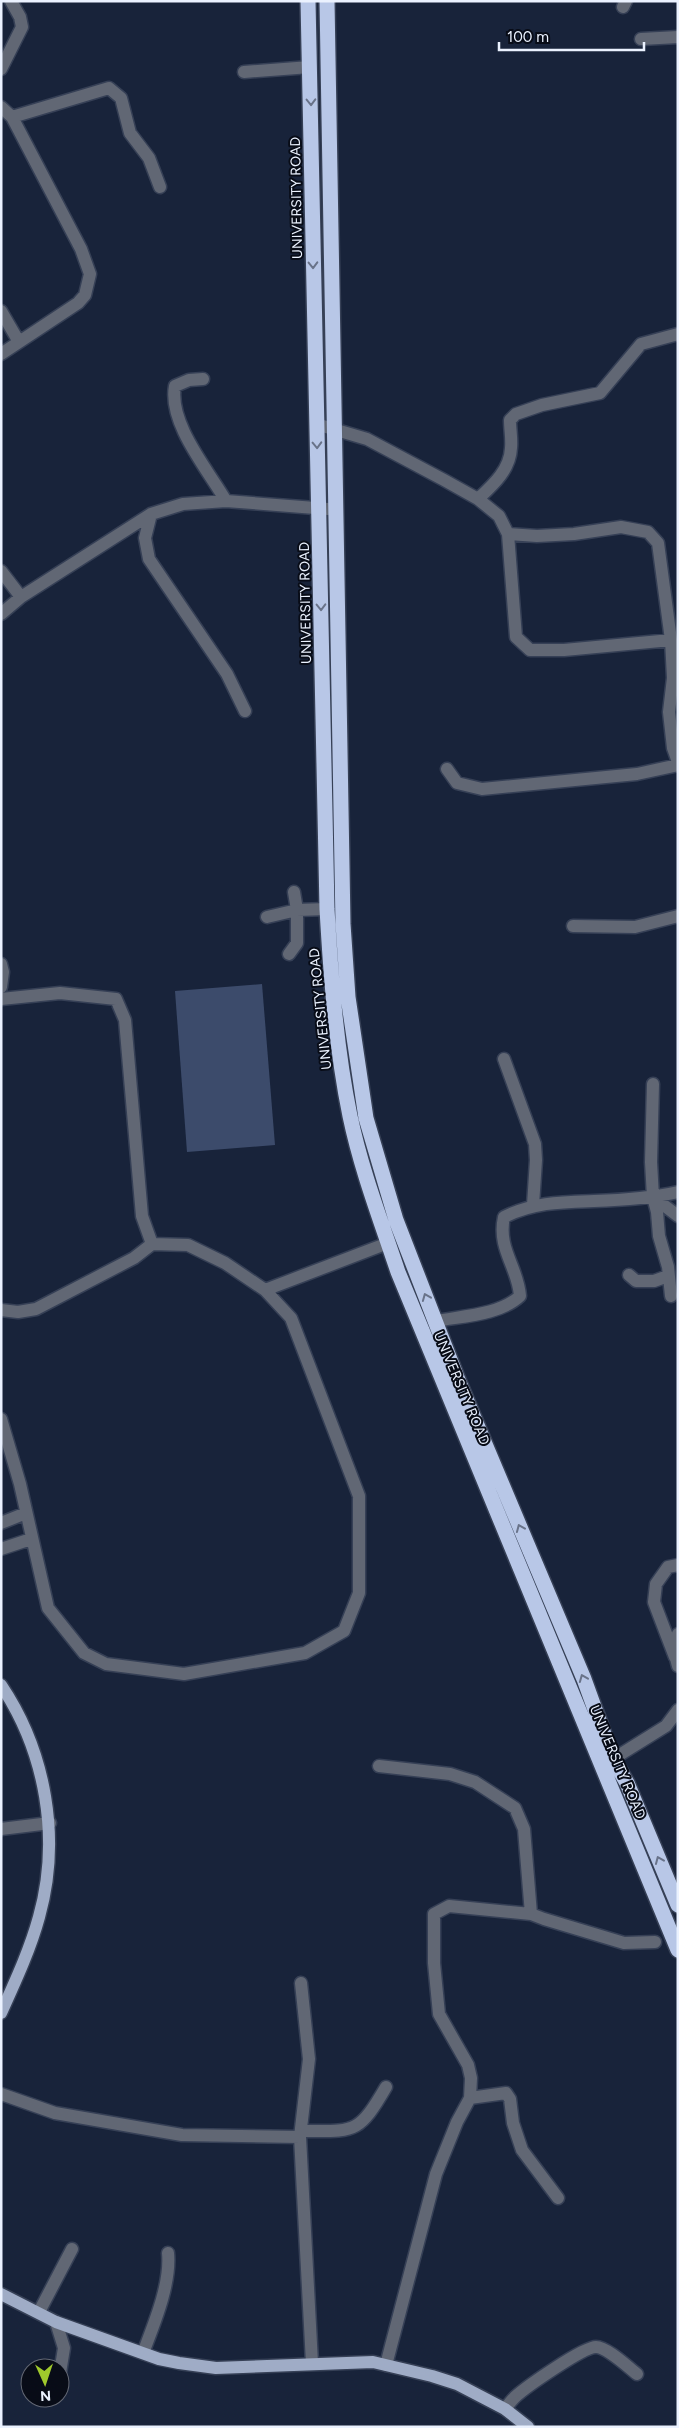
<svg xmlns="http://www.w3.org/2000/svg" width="679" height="2428" font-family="Figtree,sans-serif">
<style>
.pitch{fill:#3c4b6b}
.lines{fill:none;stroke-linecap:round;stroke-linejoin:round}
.minor-casing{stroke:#364056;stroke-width:15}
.major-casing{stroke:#364056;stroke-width:15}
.highway-casing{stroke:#364056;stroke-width:18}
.minor{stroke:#616774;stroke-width:12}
.major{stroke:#9facc6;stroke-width:12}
.highway{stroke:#b8c7e7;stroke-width:15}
.oneway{stroke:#697389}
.labels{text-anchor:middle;stroke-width:4;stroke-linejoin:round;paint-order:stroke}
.street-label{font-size:14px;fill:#ebf2ff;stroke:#080c17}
</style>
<rect width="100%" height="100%" fill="#18233a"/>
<path class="pitch" d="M262 984 275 1145 187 1152 175 991Z"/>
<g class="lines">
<g class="minor-casing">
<path id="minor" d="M623 7 626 1
M641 39 678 37
M1 69 22 27 20 17 11 1
M244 72 310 67
M1 107 12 117 81 249 90 274 85 295 78 303 1 354
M12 117 109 88 121 98 130 133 149 158 160 187
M1 311 19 342
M203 379 189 380 175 386C168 423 208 470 226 501
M316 424 367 439 444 480 478 499 499 516 508 534 537 536 574 534 621 527 648 532 658 543 671 640 673 678 669 712 673 748 678 762
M478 499C493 485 510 470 511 448 512 439 510 430 510 420L516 414 542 405 600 393 641 344 678 334
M151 514 145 538 149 559 227 674 245 711
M508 534 516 637 530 650H564L671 640
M1 571 21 597
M1 614 21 597 151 514 183 504 226 501 328 509
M447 769 457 783 482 789 637 774 678 765
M267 917 297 910 294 892
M573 926 635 927 678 916
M289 954 297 943V910L327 909
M1 964 3 972 1 987
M1 999 60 993 116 999 125 1020 142 1216 152 1244 134 1258 36 1309 18 1312 1 1310
M504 1059 535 1144 536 1160 533 1205
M653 1084 651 1162 653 1197 657 1212 659 1236 668 1267 671 1296
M653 1197 678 1216
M629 1275 636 1281H654L668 1276
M265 1290 388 1243
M436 1321C462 1316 500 1315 520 1296 518 1267 497 1249 504 1217 534 1202 562 1202 594 1201 622 1200 650 1198 678 1192
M1 1419 20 1484 48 1608 84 1653 106 1664 184 1674 305 1653 344 1631 359 1593V1496L291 1318 265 1290 225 1263 188 1245 152 1244
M1 1523 26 1513
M1 1549 31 1539
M678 1634C673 1644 675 1656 678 1666
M675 1657 654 1602 656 1584 668 1567 678 1565
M613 1759 666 1726 678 1710
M379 1766 450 1774 475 1782 515 1808 524 1829 531 1914
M1 1829 50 1823
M301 1983 309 2059 300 2137 312 2363
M1 2094 55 2113 182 2135 300 2137
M470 2098 506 2093 510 2099 513 2123 522 2150 558 2198
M301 2131C355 2131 358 2135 386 2087
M39 2312 72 2249
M56 2322 64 2348 60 2373
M143 2353C154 2324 171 2284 168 2253
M386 2365 436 2174 457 2122 470 2098 471 2078 468 2065 439 2014 434 1963V1914L449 1906 531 1914 544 1919 624 1943 655 1942
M505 2409C508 2405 511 2401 515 2397 526 2387 583 2347 596 2347 607 2347 629 2368 637 2374"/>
</g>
<g class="major-casing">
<path id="major" d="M1 1685C46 1752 61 1839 39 1917 30 1950 15 1982 1 2013
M1 2294 56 2322 159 2359 179 2363 216 2368 373 2362 432 2376 457 2384 505 2409 528 2427"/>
</g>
<g class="highway-casing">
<path id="highway" d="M308 1 327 909C331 978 336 1048 350 1116 361 1169 381 1221 398 1272L678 1950
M327 1 343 924 348 997 366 1118 396 1220 458 1380 584 1679 613 1759 627 1783 678 1905"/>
</g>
<use href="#minor" class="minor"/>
<use href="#major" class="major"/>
<use href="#highway" class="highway"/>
</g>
<defs><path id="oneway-chevron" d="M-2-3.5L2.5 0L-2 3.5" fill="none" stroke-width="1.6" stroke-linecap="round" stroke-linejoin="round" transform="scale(1.25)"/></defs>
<g class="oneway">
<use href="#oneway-chevron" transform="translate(311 102) rotate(89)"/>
<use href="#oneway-chevron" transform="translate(313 265) rotate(89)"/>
<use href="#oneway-chevron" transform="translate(317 445) rotate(88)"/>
<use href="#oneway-chevron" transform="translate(321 607) rotate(89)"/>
<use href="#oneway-chevron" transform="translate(426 1297) rotate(-112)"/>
<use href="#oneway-chevron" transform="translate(520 1528) rotate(-113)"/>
<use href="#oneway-chevron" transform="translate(583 1678) rotate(-112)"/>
<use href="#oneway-chevron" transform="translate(659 1860) rotate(-113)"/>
</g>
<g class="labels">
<g class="street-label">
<text transform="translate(296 198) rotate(-91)" y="5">UNIVERSITY ROAD</text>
<text transform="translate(305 603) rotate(-91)" y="5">UNIVERSITY ROAD</text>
<text transform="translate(320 1009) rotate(-96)" y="5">UNIVERSITY ROAD</text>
<text transform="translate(462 1388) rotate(67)" y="5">UNIVERSITY ROAD</text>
<text transform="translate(618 1762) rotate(67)" y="5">UNIVERSITY ROAD</text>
</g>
</g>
<rect width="679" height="2428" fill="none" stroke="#ebf2ff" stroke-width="5"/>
<g transform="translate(45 2383) rotate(177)"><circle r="24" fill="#080c17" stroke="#636874"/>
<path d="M0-4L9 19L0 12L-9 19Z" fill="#a0c92c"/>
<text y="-8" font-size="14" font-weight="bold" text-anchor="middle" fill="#ebf2ff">N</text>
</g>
<path d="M499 42v8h145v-8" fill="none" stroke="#ebf2ff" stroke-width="2.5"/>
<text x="507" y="42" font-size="15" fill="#ebf2ff" stroke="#080c17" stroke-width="4" paint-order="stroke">100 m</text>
</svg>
